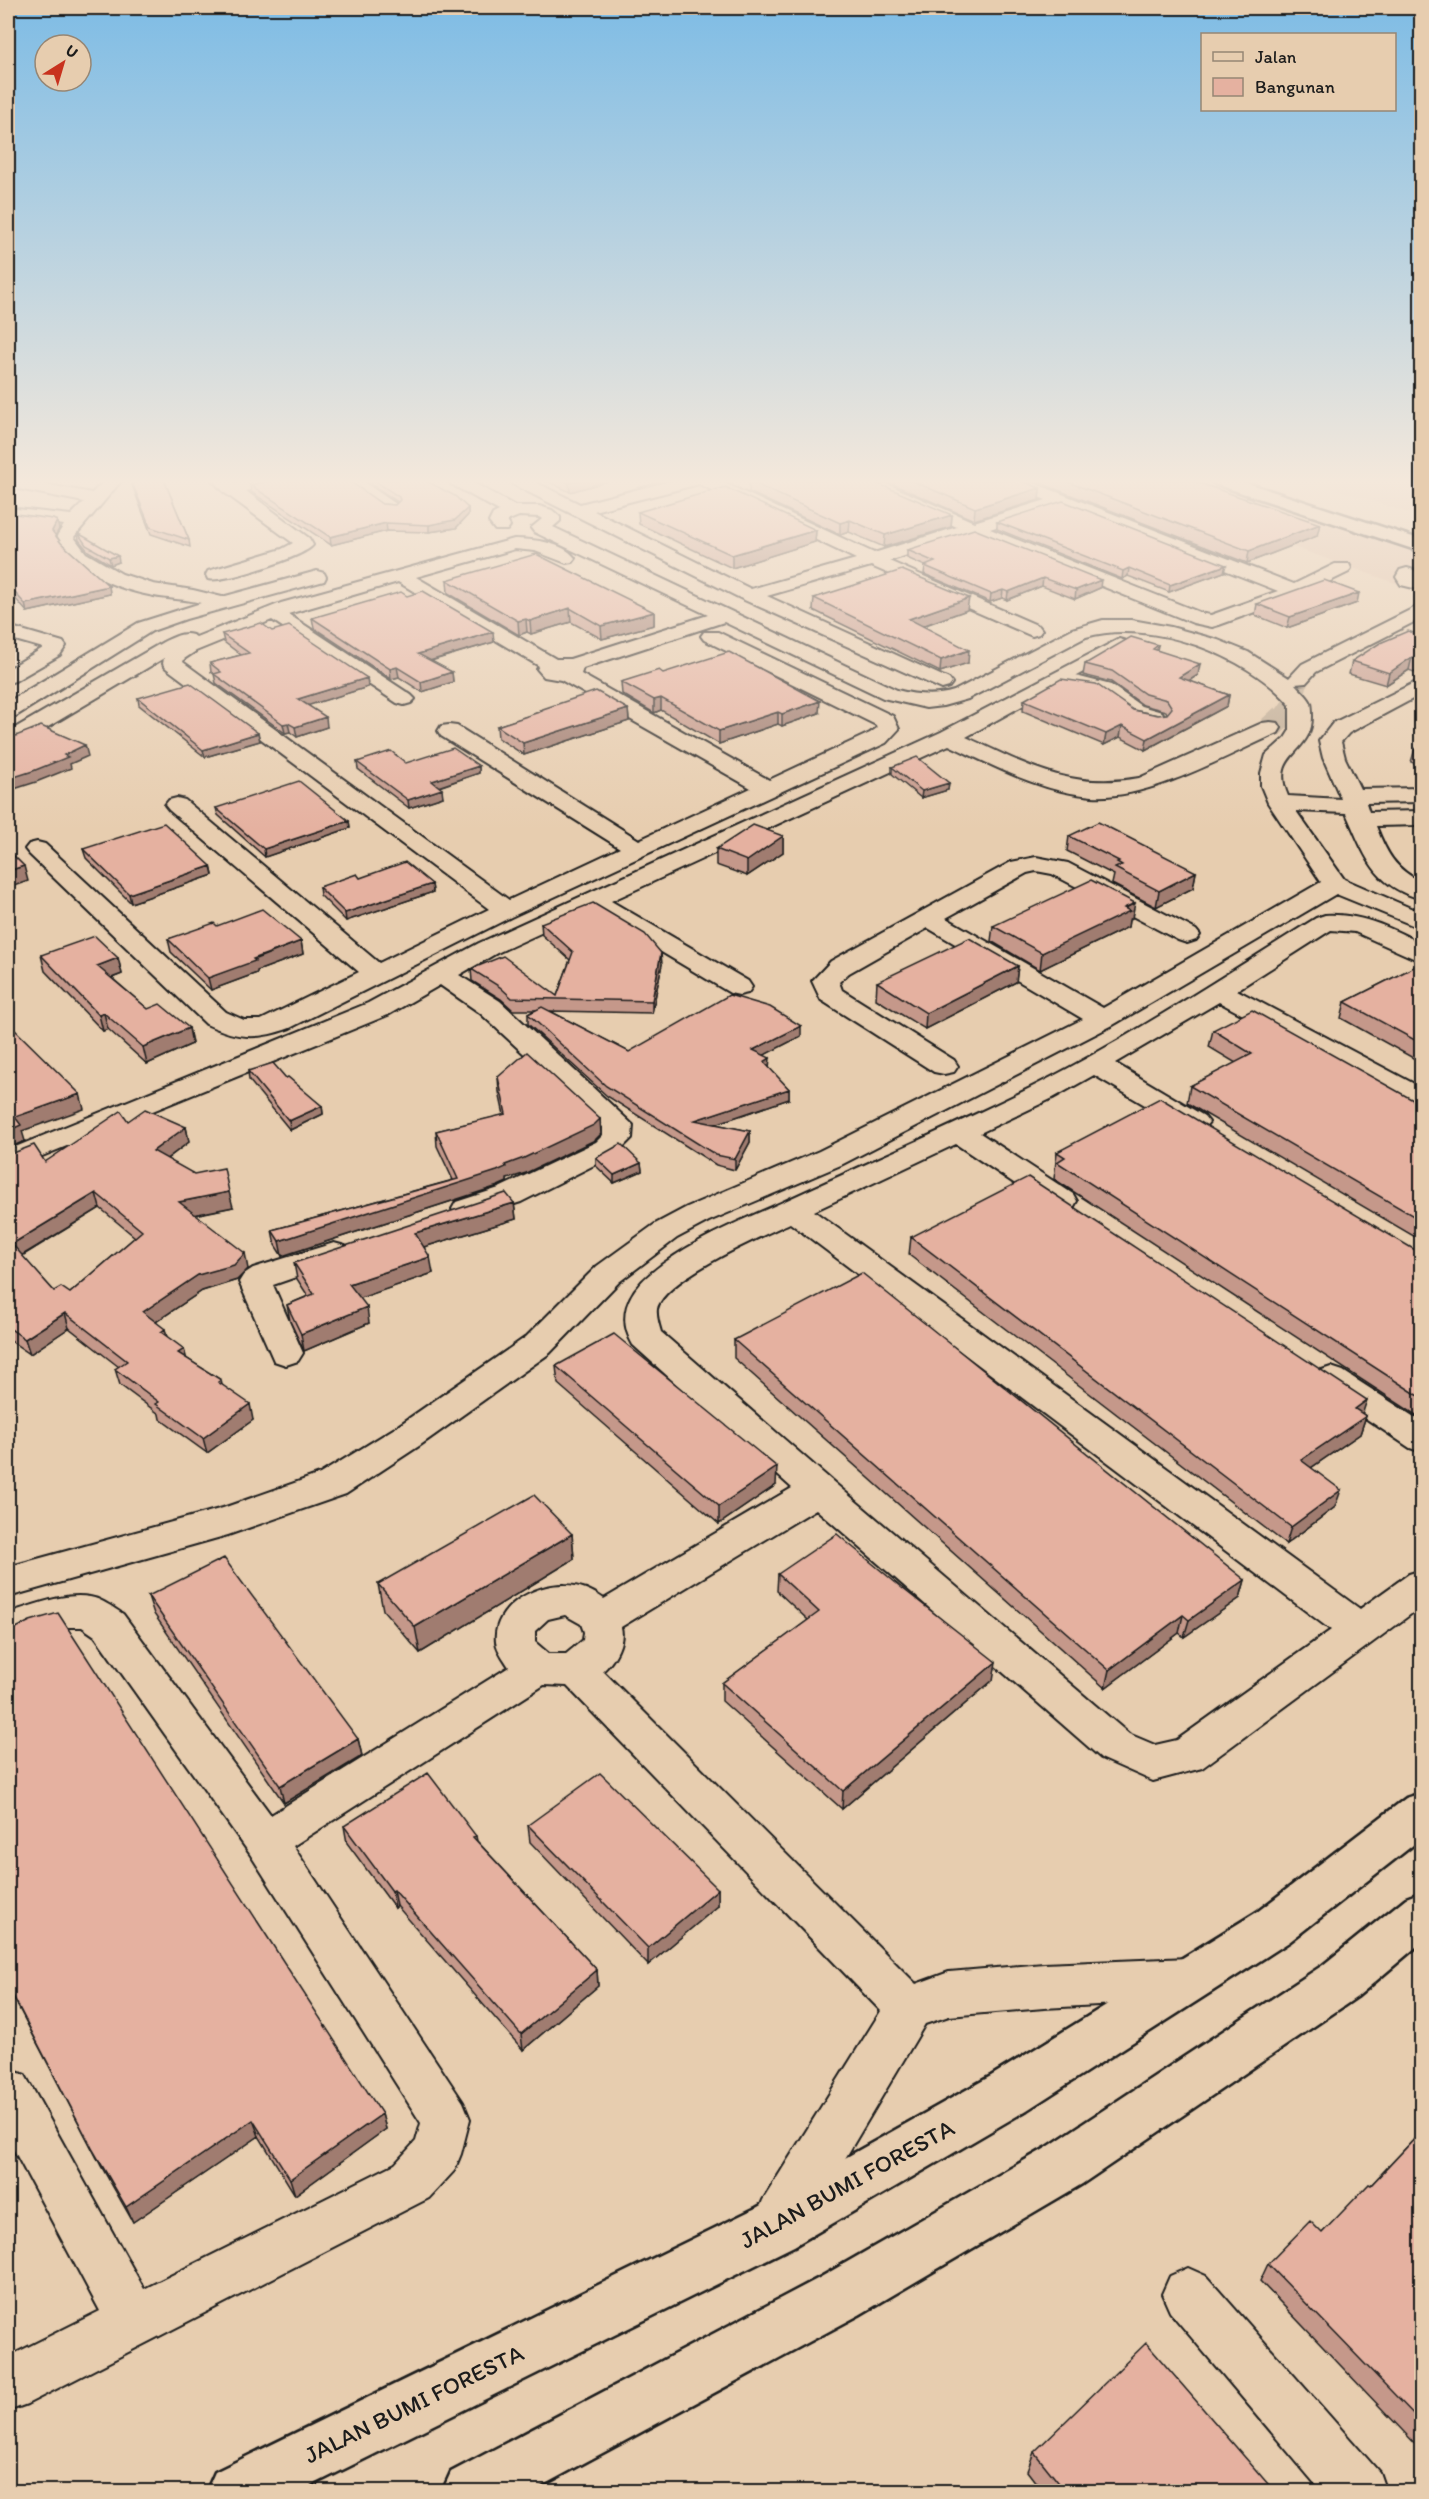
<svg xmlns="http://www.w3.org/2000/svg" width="1429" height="2499" font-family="Itim,sans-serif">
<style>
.built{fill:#debea4}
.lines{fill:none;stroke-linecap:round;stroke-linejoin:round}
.minor-tunnel-far1{stroke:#beaa92;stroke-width:19;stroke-dasharray:19 10;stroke-linecap:butt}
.minor-tunnel{stroke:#beaa92;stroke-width:24;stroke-dasharray:24 12;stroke-linecap:butt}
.minor-casing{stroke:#1c1c1c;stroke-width:4}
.major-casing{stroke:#1c1c1c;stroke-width:5}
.minor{fill:#e7cdaf;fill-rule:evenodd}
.major{fill:#e7cdaf;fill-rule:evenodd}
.wall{fill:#c5988a;stroke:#1c1c1c;stroke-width:1.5;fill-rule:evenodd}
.shaded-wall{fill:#a07c70;stroke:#1c1c1c;stroke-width:1.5}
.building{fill:#e5b1a0;stroke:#1c1c1c;stroke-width:1.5;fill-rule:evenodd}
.labels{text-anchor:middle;stroke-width:4.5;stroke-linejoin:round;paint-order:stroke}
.near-street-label{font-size:24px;fill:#1c1c1c;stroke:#e7cdaf}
</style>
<rect width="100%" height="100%" fill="#e7cdaf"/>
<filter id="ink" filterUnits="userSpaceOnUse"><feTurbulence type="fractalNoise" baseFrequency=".0167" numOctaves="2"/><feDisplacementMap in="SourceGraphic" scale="12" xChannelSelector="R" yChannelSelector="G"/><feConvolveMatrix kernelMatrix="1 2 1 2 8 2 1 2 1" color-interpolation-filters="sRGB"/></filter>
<g filter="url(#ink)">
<path class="built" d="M1103 480H1202L1421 554V592Z
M1308 480H1421V517Z"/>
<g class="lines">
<path class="minor-tunnel-far1" d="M1282 718 1294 701 1299 679"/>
<path class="minor-tunnel" d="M1270 728 1283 716"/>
<g class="minor-casing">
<path id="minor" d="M8 480H23L92 493 105 480H122L74 537 86 553 122 574 153 584 193 590 222 597 317 571 324 573 326 577 324 581 186 619 152 631 16 716 8 717V702L138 623 201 603C186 599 170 599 154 596 116 589 76 573 56 537L64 525 8 518V508L71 515 84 502 8 487Z
M212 480H231L235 483 250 480H280L278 484 246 491 309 538 313 545C304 557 223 583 208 579L206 575 208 571 282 549 293 543 225 493Z
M342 480H361L399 506 396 510H384Z
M449 480H469L515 506H539L552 510 560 517V521L553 527 897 690C916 695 935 697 954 691L1072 629 1103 620H1132L1171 627 1218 640 1248 652 1289 678 1302 664 1422 604V618L1316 672 1306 683 1295 684C1300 690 1308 696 1311 703 1312 707 1312 712 1312 717 1312 755 1269 753 1288 796L1341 799 1323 758 1319 741 1333 723 1422 679V694L1349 733 1341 742 1345 758 1360 789 1422 788V802L1366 803 1369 812 1422 811V825L1376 826C1386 852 1395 870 1422 882V899C1373 887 1364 853 1346 813L1296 811 1344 879 1422 913V929L1336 894 1113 1025 841 1165 709 1221 677 1238 619 1282 550 1353 419 1446 346 1494 228 1535 8 1597V1567L223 1508 320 1474 395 1428 526 1337 597 1266 655 1224 687 1207 819 1151 1083 1019 928 928 849 973 839 982 842 990 954 1060 958 1066 954 1072 944 1074 934 1072 821 1000 812 981 831 961 1011 862 1036 857 1068 863 1196 930 1200 935 1196 940 1187 943 1178 940 1052 874 1036 871 1027 873 946 918 1103 1008 1321 882 1268 803 1261 786V773L1266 755 1285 738 1290 730V705C1248 655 1150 618 1086 637L968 699 943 706 926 708 883 698 724 622 583 668 581 674 769 780 870 733 877 728 876 725 704 640 701 636 704 632H718L893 716 899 729 886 743 511 917 290 1028C257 1040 238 1039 206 1024L29 854 25 849 29 844 37 842 45 844 226 1012 244 1020H261L359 972 169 810 165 805 169 800 177 798 185 800 379 963 489 909 166 668 163 664 164 658 16 746 8 747V732L163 642C174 637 186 630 196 637L281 603 514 539C532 539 563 542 575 558L572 562 566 563 535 551 515 549 416 577 556 659H570L708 615 534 532 531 528 542 519 539 517 519 516 507 521 510 526 507 530H495L489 522 493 514 499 511 451 484ZM398 582 539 666 537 669 544 677 561 680 751 788 639 840 457 726 449 725 441 726 438 731 441 736 620 848 509 900 183 662 184 659 196 651 272 620 397 703 404 705 411 703 415 699 411 695 288 614Z
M510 480H531L580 504 674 480H718L874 553 957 527 858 484 856 480H878L974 522 1046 500 1005 484 1003 480H1026L1294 584 1335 564H1349L1351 568 1349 572 1302 595 1219 625 1212 627 1193 623 973 534 889 561 1039 626 1042 630 1039 634 1032 636 871 566 767 596 949 679 952 683 949 687 942 689 742 599 512 484ZM699 484 856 559 751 589 594 511ZM1062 506 1278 591 1211 615 1204 614 990 529Z
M1407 568 1414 570 1416 574 1415 577 1422 578V590L1401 585 1396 577 1400 570Z
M8 626 63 642 66 646 60 655 15 681 8 683V669L43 648 8 638Z
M1119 639 1126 641 1129 645 1126 649 1076 676 1111 685 1141 706 1162 712 1165 717 1162 722 1154 723 1131 718 1096 693 1058 686 966 737C1025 764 1071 791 1139 778L1262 723 1270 722 1278 723 1281 728 1278 733C1225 756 1149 800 1092 796 1041 792 994 766 949 745L611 901 748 981 752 987 748 993 739 995 730 993 591 910 497 953 459 975 500 1001 633 1125 632 1138 616 1154 521 1202 467 1219 456 1216 452 1209 456 1202 499 1188 596 1142 603 1135V1127L480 1013 440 985 388 1015 8 1170V1150L368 1003 479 943 941 732Z
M1325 915C1361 913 1391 928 1422 944V962L1355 932 1331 930 1237 990 1422 1088V1108L1412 1106 1219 1002 1115 1063 1204 1116 1209 1122 1204 1128 1194 1131 1184 1128 1094 1075 1053 1098 980 1133 1073 1194 1077 1201 1073 1208 1062 1211 1051 1208 956 1144 814 1211 1360 1609 1409 1574 1422 1570V1606L1202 1768 1153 1781 1101 1758 816 1509 621 1627C625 1643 614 1661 603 1671L916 1984 949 1972 1044 1964 1189 1958 1205 1964 1212 1979 1205 1994 1189 2000 1044 2008 949 2016 925 2024 799 2236 781 2243 763 2236 756 2218 763 2200 881 2011 567 1686 544 1685 293 1846 463 2102 470 2119 461 2154 454 2171 429 2198 27 2404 8 2411V2357L100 2311 8 2139V2069L25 2075 144 2289 395 2164 416 2141 421 2123 250 1854 95 1636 82 1627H68L8 1644V1613C32 1606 64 1592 90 1597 102 1599 112 1607 123 1614L271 1815 509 1667C504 1659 497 1650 496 1642 492 1607 535 1584 565 1585 579 1585 593 1591 604 1599L792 1488 633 1345C617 1318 627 1293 650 1274 689 1241 739 1222 785 1201 867 1163 951 1127 1032 1087 1130 1038 1223 976 1316 918ZM790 1223 1331 1630 1177 1740 1155 1745 1129 1734 831 1480 661 1332C659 1325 656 1316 657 1309 663 1279 762 1236 790 1223ZM565 1615 581 1624 584 1632 583 1640 566 1654H549L535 1642V1631L548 1619Z
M334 1243 345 1246 350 1253 345 1260 273 1285 303 1353 298 1361 286 1365 274 1361 239 1282 244 1274 253 1268Z
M1331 1367 1343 1371 1422 1422V1452L1410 1448 1319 1387 1314 1379 1319 1371Z
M1188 2268 1206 2276 1379 2472 1386 2492H1322L1170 2312 1162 2294 1170 2276Z"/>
</g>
<g class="major-casing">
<path id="major" d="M1212 480H1238L1422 540V552L1215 484Z
M1422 1793V1838L1289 1942 1027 2110 794 2246 298 2492H206L215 2472 756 2208 991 2076 1257 1912 1406 1798Z
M1422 1892V1942L1357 1997 1082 2184 859 2315 530 2492H442L451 2472 821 2277 1046 2148 1323 1965 1406 1898Z"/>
</g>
<use href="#minor" class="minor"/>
<use href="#major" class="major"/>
</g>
<path class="wall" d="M130 480H164L189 540 190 547 151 534Z
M365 480H425L468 508V515L456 528 429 532 387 531 331 545 251 492 250 485 382 504 395 505 398 502Z
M545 480H612L570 492Z
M883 480H1019L1040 488 1039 500 974 520Z
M1032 480H1190L1317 536 1247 563Z
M749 481 952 515 951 527 884 547 849 532 840 535 749 492Z
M8 497 12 499 14 506H8Z
M638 512 816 530 815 542 732 568 639 524Z
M8 513 57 521 59 529 56 535 61 543 109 586 110 594 27 612 8 590Z
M997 522 1224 572 1169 592 1128 576 1122 579 997 529Z
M78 533 119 562 111 565 88 551 79 540Z
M907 550 1100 588 1075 599 1042 586 1007 600 1002 598 990 602 924 574 925 566 907 558Z
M447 580 654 612V625L602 639 571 622 531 634 527 632 519 635 448 593Z
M814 598 967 610 923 626 968 663 940 672 813 610Z
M1357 603 1287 628 1255 615 1257 604Z
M312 618 494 642 431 661 452 672 453 682 422 692 399 677 391 679 314 628Z
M272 631 367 678 368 687 308 705 327 727 297 737 290 732 285 733 216 683 214 674 211 672 210 663 241 655 224 642 222 634Z
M1422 636V675L1409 670 1386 685 1349 674 1352 661Z
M1158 645 1157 650 1198 675 1189 681 1229 695 1227 706 1145 750 1120 737 1104 745 1023 711 1024 700 1133 710 1158 715 1167 714 1166 711 1143 705 1111 682 1083 675 1085 664Z
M663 673 819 713 782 726 778 724 719 744 661 710 654 713 622 694 621 682Z
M138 698 258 733 260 741 205 757 139 705Z
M628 709 629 721 524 755 498 738 497 726 540 712V710Z
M1422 745V766L1411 762 1415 749Z
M357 762 479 766V773L439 787 443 797 409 808 358 769Z
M892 767 949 783 948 790 921 798 892 774Z
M216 808 349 821 350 828 265 857 218 815Z
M783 836V852L747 876 716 865V849Z
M1069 836 1196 872 1193 888 1156 907 1112 884 1114 875 1067 851Z
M83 849 211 866 213 875 131 903 86 858Z
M432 884 433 892 346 921 320 895 319 887Z
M1132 918 1129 920 1128 927 1040 970 991 941 993 926Z
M541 923 662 964 652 1013 550 1011 629 1052 801 1036 763 1055 769 1068 789 1089V1099L715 1124 750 1131V1142L735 1170 716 1165 607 1096 528 1024V1014L535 1010H513L501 999 472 981 471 969 557 996 570 960 542 935Z
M217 926 301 941 303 954 257 971V973L211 990 171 952 168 939Z
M41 955 118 958 122 974 112 978 148 1009 189 1028 192 1044 147 1064 108 1029 103 1031 45 971Z
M1422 963V1063L1341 1018 1345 1002Z
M1018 966 1016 982 925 1029 876 999 877 982Z
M1213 1030 1422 1105V1241L1187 1103 1190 1086 1236 1063 1209 1047Z
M248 1071 286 1078 322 1106 323 1114 290 1130 249 1080Z
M498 1077 600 1119 601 1134 595 1140 526 1173 507 1179V1182L498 1186 282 1256 275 1245 272 1230 453 1180 437 1146 436 1131 504 1115 499 1092Z
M128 1121 186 1127 189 1142 167 1159 233 1207 195 1215 248 1269 237 1280 202 1291 156 1322 167 1337 187 1359 221 1380 222 1385 253 1420 207 1453 160 1419 159 1414 120 1385 115 1369 119 1367 69 1328 30 1354 8 1339V1155L45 1162ZM100 1208 135 1237 70 1293 54 1291 22 1256Z
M1057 1152 1422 1251V1419L1054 1179Z
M596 1158 641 1163 642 1171 614 1183 596 1166Z
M514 1203 516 1219 424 1247 433 1273 359 1298 369 1323 304 1351 290 1321 287 1305 308 1296 297 1279 294 1263Z
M911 1237 1362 1414 1366 1416 1360 1434 1311 1468 1335 1507 1286 1544 909 1255Z
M734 1340 1245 1580 1240 1598 1184 1637 1179 1633 1105 1688 734 1358Z
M556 1366 776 1485 719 1524 558 1384Z
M572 1534 574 1559 420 1653 383 1610 378 1584Z
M778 1574 902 1588 993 1680 842 1809 722 1701V1683L808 1620 777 1591Z
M148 1596 358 1739 362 1756 284 1803 154 1614Z
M8 1632 382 2114 386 2129 295 2195 259 2136 133 2222 101 2166 8 1987Z
M528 1825 718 1889V1906L648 1965 530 1842Z
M344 1826 476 1836 477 1841 597 1970 598 1986 523 2050 397 1906 395 1908 347 1843Z
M1422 2131V2451L1260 2281 1268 2264 1322 2233 1371 2185Z
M1034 2452 1275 2492H1043L1027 2471Z"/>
<path class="shaded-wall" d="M581 480H612L570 492 569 483Z
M1040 488 1039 500 974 520 975 508Z
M468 508V515L456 528 429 532V525Z
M952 515 951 527 884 547 885 535Z
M850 520 849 532 840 535V523Z
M57 521 59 529 54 538 52 531Z
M386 523 387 531 331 545 330 537Z
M1320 524 1317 536 1247 563 1249 551Z
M816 530 815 542 732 568V555Z
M118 556 119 562 111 565 109 558Z
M1226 565 1224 572 1169 592 1170 585Z
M1129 568 1128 576 1122 579 1123 571Z
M1043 578 1042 586 1007 600 1008 592Z
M1101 580 1100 588 1075 599 1076 590Z
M109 586 110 594 27 612 25 604Z
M1003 590 1002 598 990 602 991 594Z
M1359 593 1357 603 1287 628 1290 617Z
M969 598 967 610 908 631 909 619Z
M570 608 571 622 531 634 530 621Z
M654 612V625L602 639 601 626Z
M526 619 527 632 519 635 518 621Z
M493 632 494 642 419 664 418 654Z
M969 650 968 663 940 672 941 660Z
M1412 657 1409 670 1386 685 1389 673Z
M1200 664 1198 675 1177 688 1179 677Z
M397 667 399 677 391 679 390 669Z
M452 672 453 682 422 692 421 682Z
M367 678 368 687 300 708 298 699Z
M1229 695 1227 706 1145 750 1147 739Z
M661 698V710L654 713V700Z
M820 701 819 713 782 726V714Z
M628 709 629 721 524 755 523 743Z
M778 712V724L719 744V731Z
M326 717 327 727 297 737 295 727Z
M288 723 290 732 285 733 283 724Z
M1122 726 1120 737 1104 745 1106 734Z
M258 733 260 741 205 757 203 750Z
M85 745 88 756 70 764 71 768 36 782 8 791V779Z
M479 766V773L432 789V781Z
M949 783 948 790 921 798 922 791Z
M442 789 443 797 409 808 408 800Z
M349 821 350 828 265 857 264 849Z
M783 836V852L747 876V861Z
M24 866 28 881 8 888V871Z
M211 866 213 875 131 903 129 894Z
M1196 872 1193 888 1156 907 1159 891Z
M432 884 433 892 346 921 345 913Z
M1135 903 1132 918 1129 920 1128 927 1040 970 1042 953Z
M301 941 303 954 257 971V973L211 990 208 978Z
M661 953 662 964 652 1013V1001Z
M118 958 122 974 101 982 97 966Z
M1018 966 1016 982 925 1029 926 1013Z
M104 1013 108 1029 103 1031 99 1015Z
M801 1026V1036L753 1061V1050Z
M189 1028 192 1044 147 1064 143 1047Z
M770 1058 769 1069 764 1062Z
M789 1089V1099L695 1131V1120Z
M80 1094 84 1109 22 1131 25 1141 8 1148V1131L15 1117Z
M322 1106 323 1114 290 1130 289 1121Z
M600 1119 601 1134 595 1140 526 1173 507 1179V1182L498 1186 282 1256 279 1241 505 1165Z
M186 1127 189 1142 157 1166 153 1151Z
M750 1131V1142L735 1170V1159Z
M641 1163 642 1171 614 1183V1175Z
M229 1192 233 1207 183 1217 179 1202Z
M96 1193 100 1208 16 1259 12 1244Z
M514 1203 516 1219 417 1249 415 1233Z
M245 1253 248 1269 237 1280 202 1291 148 1327 143 1312 198 1275Z
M430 1257 433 1273 352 1301 349 1284Z
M367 1307 369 1323 304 1351 301 1334Z
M65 1313 69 1328 30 1354 25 1339Z
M165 1329 169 1345 161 1332Z
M184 1349 188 1364 178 1353Z
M1367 1400 1361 1418 1355 1409Z
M250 1404 253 1420 207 1453 203 1438Z
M1366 1416 1360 1434 1296 1478 1301 1460Z
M777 1467 776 1485 719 1524V1506Z
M1341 1490 1335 1507 1286 1544 1291 1527Z
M572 1534 574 1559 420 1653 415 1627Z
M1245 1580 1240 1598 1184 1637 1189 1620Z
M1183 1615 1179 1633 1105 1688 1109 1670Z
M996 1662 993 1680 842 1809 843 1791Z
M358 1739 362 1756 284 1803 280 1786Z
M718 1889V1906L648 1965V1948Z
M394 1890 397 1906 395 1908 392 1891Z
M597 1970 598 1986 523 2050 521 2034Z
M382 2114 386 2129 295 2195 290 2179Z
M253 2120 259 2136 133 2222 126 2207Z"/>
<path class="building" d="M131 480H164L189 540 150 527Z
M273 480H348L382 504 395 505 400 500 399 497 374 480H425L455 496 468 508 455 520 429 525 386 523 330 537 250 485Z
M563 480H581L569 483Z
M752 480H870L952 515 885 535 850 520 840 523 749 481Z
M910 480H1019L1040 488 975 508Z
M1063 480H1190L1320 524 1249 551Z
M725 487 816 530 732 555 638 512Z
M1063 501 1226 565 1170 585 1129 568 1123 571 997 522Z
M8 513 53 519 57 521 52 531 61 543 109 586 25 604 8 585Z
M974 529 1101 580 1076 590 1043 578 1008 592 1003 590 991 594 925 566 935 562 907 550Z
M78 533 118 556 109 558 86 545Z
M536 554 654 612 601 626 570 608 530 621 526 619 518 621 447 580Z
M902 570 969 598 909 619 969 650 941 660 814 598Z
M1324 580 1359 593 1290 617 1257 604Z
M423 591 493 632 418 654 452 672 421 682 397 667 390 669 312 618 401 592 407 596Z
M261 623 272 631 289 626 367 678 298 699 326 717 295 727 288 723 283 724 214 674 221 672 210 663 249 653 222 634Z
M1408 631 1422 636V661L1412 657 1389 673 1352 661 1380 643Z
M1131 637 1158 645 1153 649 1200 664 1179 677 1229 695 1147 739 1122 726 1106 734 1024 700 1061 679 1096 684 1133 710 1158 715 1167 714 1172 708 1167 700 1145 694 1112 671 1085 664Z
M729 652 820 701 782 714 778 712 719 731 661 698 654 700 621 682 659 670 663 673Z
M190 683 258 733 203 750 138 698Z
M596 691 628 709 523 743 497 726 542 711 540 710Z
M41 726 85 745 64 755 68 757 33 771 8 779V739Z
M1422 745V752L1415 749Z
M453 748 479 766 432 781 442 789 408 800 357 762 391 751 406 763Z
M917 757 949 783 922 791 892 767Z
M299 781 349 821 264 849 216 808Z
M1098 822 1196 872 1159 891 1115 868 1122 865 1117 862 1119 861 1069 836Z
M164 823 211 866 129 894 83 849Z
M753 825 783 836 747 861 716 849Z
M8 850 24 866 8 871Z
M405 862 432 884 345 913 319 887 357 874 360 878Z
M1091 880 1135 903 1124 908 1130 911 1042 953 993 926Z
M593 903 645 934 661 953 652 1001 512 998 500 987 471 969 503 956 557 996 573 952 541 923Z
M262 909 301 941 253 959 255 961 208 978 168 939 214 923 217 926Z
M95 936 118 958 97 966 148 1009 160 1004 189 1028 143 1047 104 1013 99 1015 41 955Z
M969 938 1018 966 926 1013 877 982Z
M1422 963V1044L1345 1002Z
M729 995 770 1007 801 1026 753 1050 770 1058 764 1062 789 1089 695 1120 750 1131 735 1159 716 1155 606 1086 528 1014 542 1007 629 1052Z
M1252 1010 1422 1105V1221L1190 1086 1252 1054 1213 1030Z
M12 1027 80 1094 15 1117 21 1125 8 1131V1029Z
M527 1052 600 1119 594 1125 524 1158 505 1165 506 1167 497 1171 279 1241 272 1230 458 1179 436 1131 506 1114 498 1077Z
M273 1063 286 1078 288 1077 322 1106 289 1121 248 1071Z
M1160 1098 1415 1250 1422 1251V1398L1057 1162 1065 1157 1057 1152Z
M145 1109 186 1127 153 1151 194 1174 224 1168 229 1192 179 1202 245 1253 234 1265 198 1275 143 1312 165 1329 161 1332 184 1349 178 1353 221 1380 218 1382 250 1404 203 1438 156 1404 159 1402 115 1369 127 1361 65 1313 25 1339 8 1327V1155L34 1145 45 1162 121 1111 128 1121ZM96 1193 142 1231 70 1293 61 1287 54 1291 12 1244Z
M621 1144 641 1163 614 1175 596 1158Z
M1028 1177 1367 1400 1355 1409 1366 1416 1301 1460 1341 1490 1291 1527 911 1237Z
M506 1193 514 1203 415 1233 430 1257 349 1284 367 1307 301 1334 287 1305 314 1294 294 1263Z
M862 1273 1245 1580 1189 1620 1183 1615 1109 1670 734 1340Z
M614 1334 777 1467 719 1506 556 1366Z
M534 1495 572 1534 415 1627 378 1584Z
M837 1534 902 1588 996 1662 843 1791 722 1683 819 1612 778 1574Z
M224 1558 358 1739 280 1786 148 1596Z
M58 1613 382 2114 290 2179 253 2120 126 2207 93 2150 8 1986V1632L30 1621Z
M428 1773 476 1836 473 1837 597 1970 521 2034 394 1890 392 1891 344 1826Z
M600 1773 718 1889 648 1948 528 1825Z
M1422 2131V2423L1268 2264 1310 2221 1322 2233 1369 2184 1371 2185Z
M1146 2343 1275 2492H1066L1034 2452Z"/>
</g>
<linearGradient id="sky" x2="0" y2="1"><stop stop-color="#7ebce5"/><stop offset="0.58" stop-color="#f4e8db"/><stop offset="1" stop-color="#f4e8db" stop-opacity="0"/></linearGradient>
<rect width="1429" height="830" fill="url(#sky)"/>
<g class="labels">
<g class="near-street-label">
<text transform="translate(847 2184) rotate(-29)" y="8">JALAN BUMI FORESTA</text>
<text transform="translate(414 2404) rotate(-26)" y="8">JALAN BUMI FORESTA</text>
</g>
</g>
<rect width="1429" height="2499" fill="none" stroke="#e7cdaf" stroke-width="30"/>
<rect x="15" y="15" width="1399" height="2469" fill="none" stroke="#1c1c1c" stroke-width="2" filter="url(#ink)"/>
<rect x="1201" y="33" width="195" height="78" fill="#e7cdaf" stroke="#968674" stroke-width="1.5"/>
<rect x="1213" y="52" width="30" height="9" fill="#e7cdaf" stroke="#968674" stroke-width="1.5"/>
<text x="1255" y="63" font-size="18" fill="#1c1c1c">Jalan</text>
<rect x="1213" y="78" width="30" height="18" fill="#e5b1a0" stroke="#968674" stroke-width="1.5"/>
<text x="1255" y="93" font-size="18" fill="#1c1c1c">Bangunan</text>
<g transform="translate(63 63) rotate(37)"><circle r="28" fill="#e7cdaf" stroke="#968674" stroke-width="1.5"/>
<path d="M0-4.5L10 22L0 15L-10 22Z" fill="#c8321e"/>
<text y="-9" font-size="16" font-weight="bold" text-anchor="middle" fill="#1c1c1c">U</text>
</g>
</svg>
